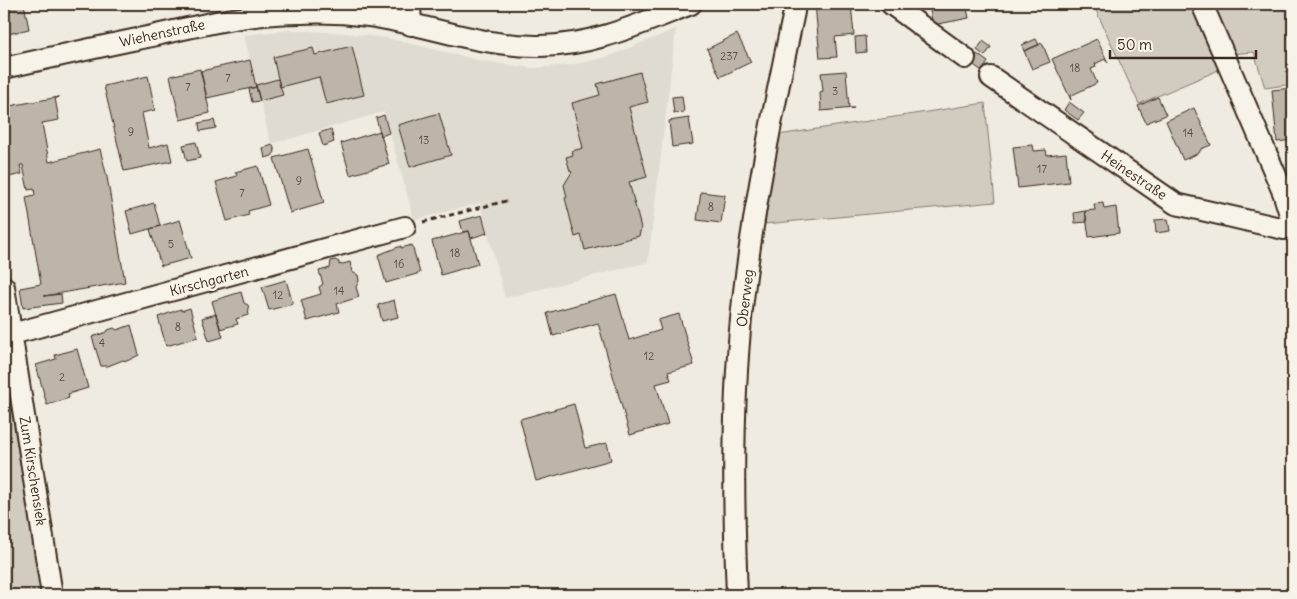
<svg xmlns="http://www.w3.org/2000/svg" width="1297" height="599" font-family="Delius,sans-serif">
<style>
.built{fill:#e0dbd0}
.green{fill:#d1cbc0;stroke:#867a6f}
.building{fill:#bdb5aa;stroke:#3b2a1e}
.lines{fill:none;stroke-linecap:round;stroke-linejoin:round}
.minor-casing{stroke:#3b2a1e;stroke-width:24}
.path{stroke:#3b2a1e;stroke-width:3;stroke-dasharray:5 4;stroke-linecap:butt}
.minor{stroke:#f7f3e8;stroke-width:20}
.labels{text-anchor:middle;stroke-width:5;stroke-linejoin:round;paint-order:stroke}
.number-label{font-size:11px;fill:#5c4d41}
.street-label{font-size:14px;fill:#3b2a1e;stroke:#f7f3e8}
</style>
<rect width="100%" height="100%" fill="#efebe0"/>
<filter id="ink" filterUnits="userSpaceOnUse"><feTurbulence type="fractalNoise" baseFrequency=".02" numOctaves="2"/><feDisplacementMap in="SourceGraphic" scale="10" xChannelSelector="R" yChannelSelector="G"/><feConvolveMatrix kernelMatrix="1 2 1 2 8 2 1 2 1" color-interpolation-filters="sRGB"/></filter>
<g filter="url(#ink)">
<path class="built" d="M676 29 648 262 505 298 480 203 414 220 384 112 271 144 244 35 290 30 345 33 387 38 482 61 533 68 572 65 607 57Z"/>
<path class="green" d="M1093 4H1191L1221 69 1139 104Z
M1208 4H1293V84L1265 88 1254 52 1230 54Z
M985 103 995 202 765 224 778 135Z
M4 367 42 595H4Z"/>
<path class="building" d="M4 4H24L29 29 4 35Z
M90 4H117L91 10Z
M815 4H851L854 35 835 37 837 57 820 58Z
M939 4H966L969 18 933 25 929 6Z
M737 34 751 62 720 77 707 49Z
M865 36 866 52 856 53 855 37Z
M1036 39 1039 45 1024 51 1022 45Z
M1097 39 1108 63 1105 59 1095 64 1096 67 1091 69 1097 83 1070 96 1071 100 1052 59Z
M983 41 991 47 985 56 977 50Z
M1042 43 1050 62 1032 69 1024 51Z
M352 46 364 95 326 104 319 77 280 87 273 57 313 48 315 55Z
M977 54 988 62 982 71 971 63Z
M250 60 256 87 207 98 201 71Z
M200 69 210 113 180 120 170 76Z
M846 71 849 108H854L821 111 820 92 823 91 821 73Z
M640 72 648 102 629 107 647 177 629 182 641 228 639 236 585 250 581 235 575 237 565 198 567 197 564 185 572 172 570 171 566 157 573 155 572 151 583 148 572 103 600 95 597 84Z
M148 76 155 110 142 113 149 148 168 143 172 161 124 171 104 86Z
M278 79 283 95 260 101 256 85Z
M256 87 260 101 252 102 249 89Z
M1293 88V140L1277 142 1272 90Z
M682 96 684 112 674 113 672 97Z
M59 97 55 98 59 120 42 123 49 162 100 149 107 177 125 282 44 296 61 294 62 303 23 308 20 288 41 284 26 197 35 195 34 189 28 190 23 165H20L22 174 4 178V140L9 139 6 123 4 124V107Z
M1158 97 1166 115 1146 123 1138 106Z
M1069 102 1084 113 1078 120 1064 110Z
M1194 108 1211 145 1201 149 1199 153 1183 160 1166 121Z
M439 113 451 155 410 167 398 125Z
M384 115 389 133 381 136 376 118Z
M689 118 693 144 672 147 669 121Z
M214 120 216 128 200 131 199 123Z
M331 129 334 142 323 146 319 133Z
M380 131 389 164 350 175 341 143Z
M196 142 200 158 187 161 183 145Z
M273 145 275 152 272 156 265 158 263 148Z
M1033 145 1034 151 1046 150 1047 155 1066 153 1069 182 1018 188 1013 147Z
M308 149 324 203 290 213 274 158Z
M258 166 269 205 248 211 249 215 227 221 216 182 237 176 235 172Z
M701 192 725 195 721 223 697 220Z
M154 203 160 226 132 234 126 211Z
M1103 203 1104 209 1116 207 1119 233 1089 237 1085 211 1095 210 1094 204Z
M1085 211 1087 222 1075 223 1074 213Z
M482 215 487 233 471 238 469 231 463 232 460 221Z
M1168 219 1170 231 1156 233 1155 220Z
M180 220 191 258 161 266 150 229Z
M469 231 478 264 441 275 432 241Z
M412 245 420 273 386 283 378 255 401 246V248Z
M335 260 339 262V265L350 262 352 272 358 275 359 281 356 287 359 297 337 304 339 312 307 321 301 300 321 294 319 287 323 284 319 271 330 268 331 261Z
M286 280 293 304 269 310 262 287Z
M241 292 244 303 248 305 249 310 248 315 236 319 238 324 220 329 212 301Z
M616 294 629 340 661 330 658 320 679 314 694 365 668 372 671 380 656 384 668 424 630 435 598 323 553 336 547 313Z
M394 300 398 317 382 321 378 305Z
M190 308 198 337 166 346 158 317 181 309V311Z
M216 314 223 337 209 341 202 318Z
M131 325 139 355 127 361 123 360 108 366H101L92 337 107 332 108 330 114 328 117 330Z
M77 349 88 388 68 394 69 398 47 405 36 365 56 359 55 355Z
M574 404 585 448 607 443 611 460 536 481 520 419Z"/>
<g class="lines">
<g class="minor-casing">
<path id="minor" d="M410 4 411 25
M891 4 965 58
M1202 4 1283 192 1293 224
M4 68C53 57 102 46 152 36 201 25 250 13 301 13 323 12 346 13 369 16 427 24 480 47 540 46 593 46 642 23 691 4
M991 77 1176 204 1284 229 1292 223
M4 287 52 595
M12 334 405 227
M737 595C733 497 732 397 743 300 754 203 774 107 794 12V4"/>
</g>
<path class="path" d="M423 222 510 200"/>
<use href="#minor" class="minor"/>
</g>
</g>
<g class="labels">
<g class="number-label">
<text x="729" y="60">237</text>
<text x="1075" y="72">18</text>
<text x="228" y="82">7</text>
<text x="188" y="91">7</text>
<text x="835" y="95">3</text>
<text x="131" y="136">9</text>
<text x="1188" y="137">14</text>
<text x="424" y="144">13</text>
<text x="1042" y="173">17</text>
<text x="299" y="185">9</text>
<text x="242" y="197">7</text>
<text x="711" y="211">8</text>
<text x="171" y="248">5</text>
<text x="455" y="257">18</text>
<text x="399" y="268">16</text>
<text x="339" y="295">14</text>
<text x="278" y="299">12</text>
<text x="178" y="331">8</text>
<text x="102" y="347">4</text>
<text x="649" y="360">12</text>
<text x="62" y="381">2</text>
</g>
<g class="street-label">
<text transform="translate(162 33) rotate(-12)" y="5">Wiehenstraße</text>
<text transform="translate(1134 175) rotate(34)" y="5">Heinestraße</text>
<text transform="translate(209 281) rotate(-15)" y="5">Kirschgarten</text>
<text transform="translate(745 298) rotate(-83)" y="5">Oberweg</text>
<text transform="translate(33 471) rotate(81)" y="5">Zum Kirschensiek</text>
</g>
</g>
<rect width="1297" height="599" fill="none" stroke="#f7f3e8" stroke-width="20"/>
<rect x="10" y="10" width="1277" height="579" fill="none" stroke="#3b2a1e" stroke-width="2" filter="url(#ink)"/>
<path d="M1110 50v8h146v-8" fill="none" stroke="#3b2a1e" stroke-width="2.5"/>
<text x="1117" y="50" font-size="15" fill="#3b2a1e" stroke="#f7f3e8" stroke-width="4" paint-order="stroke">50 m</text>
</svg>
